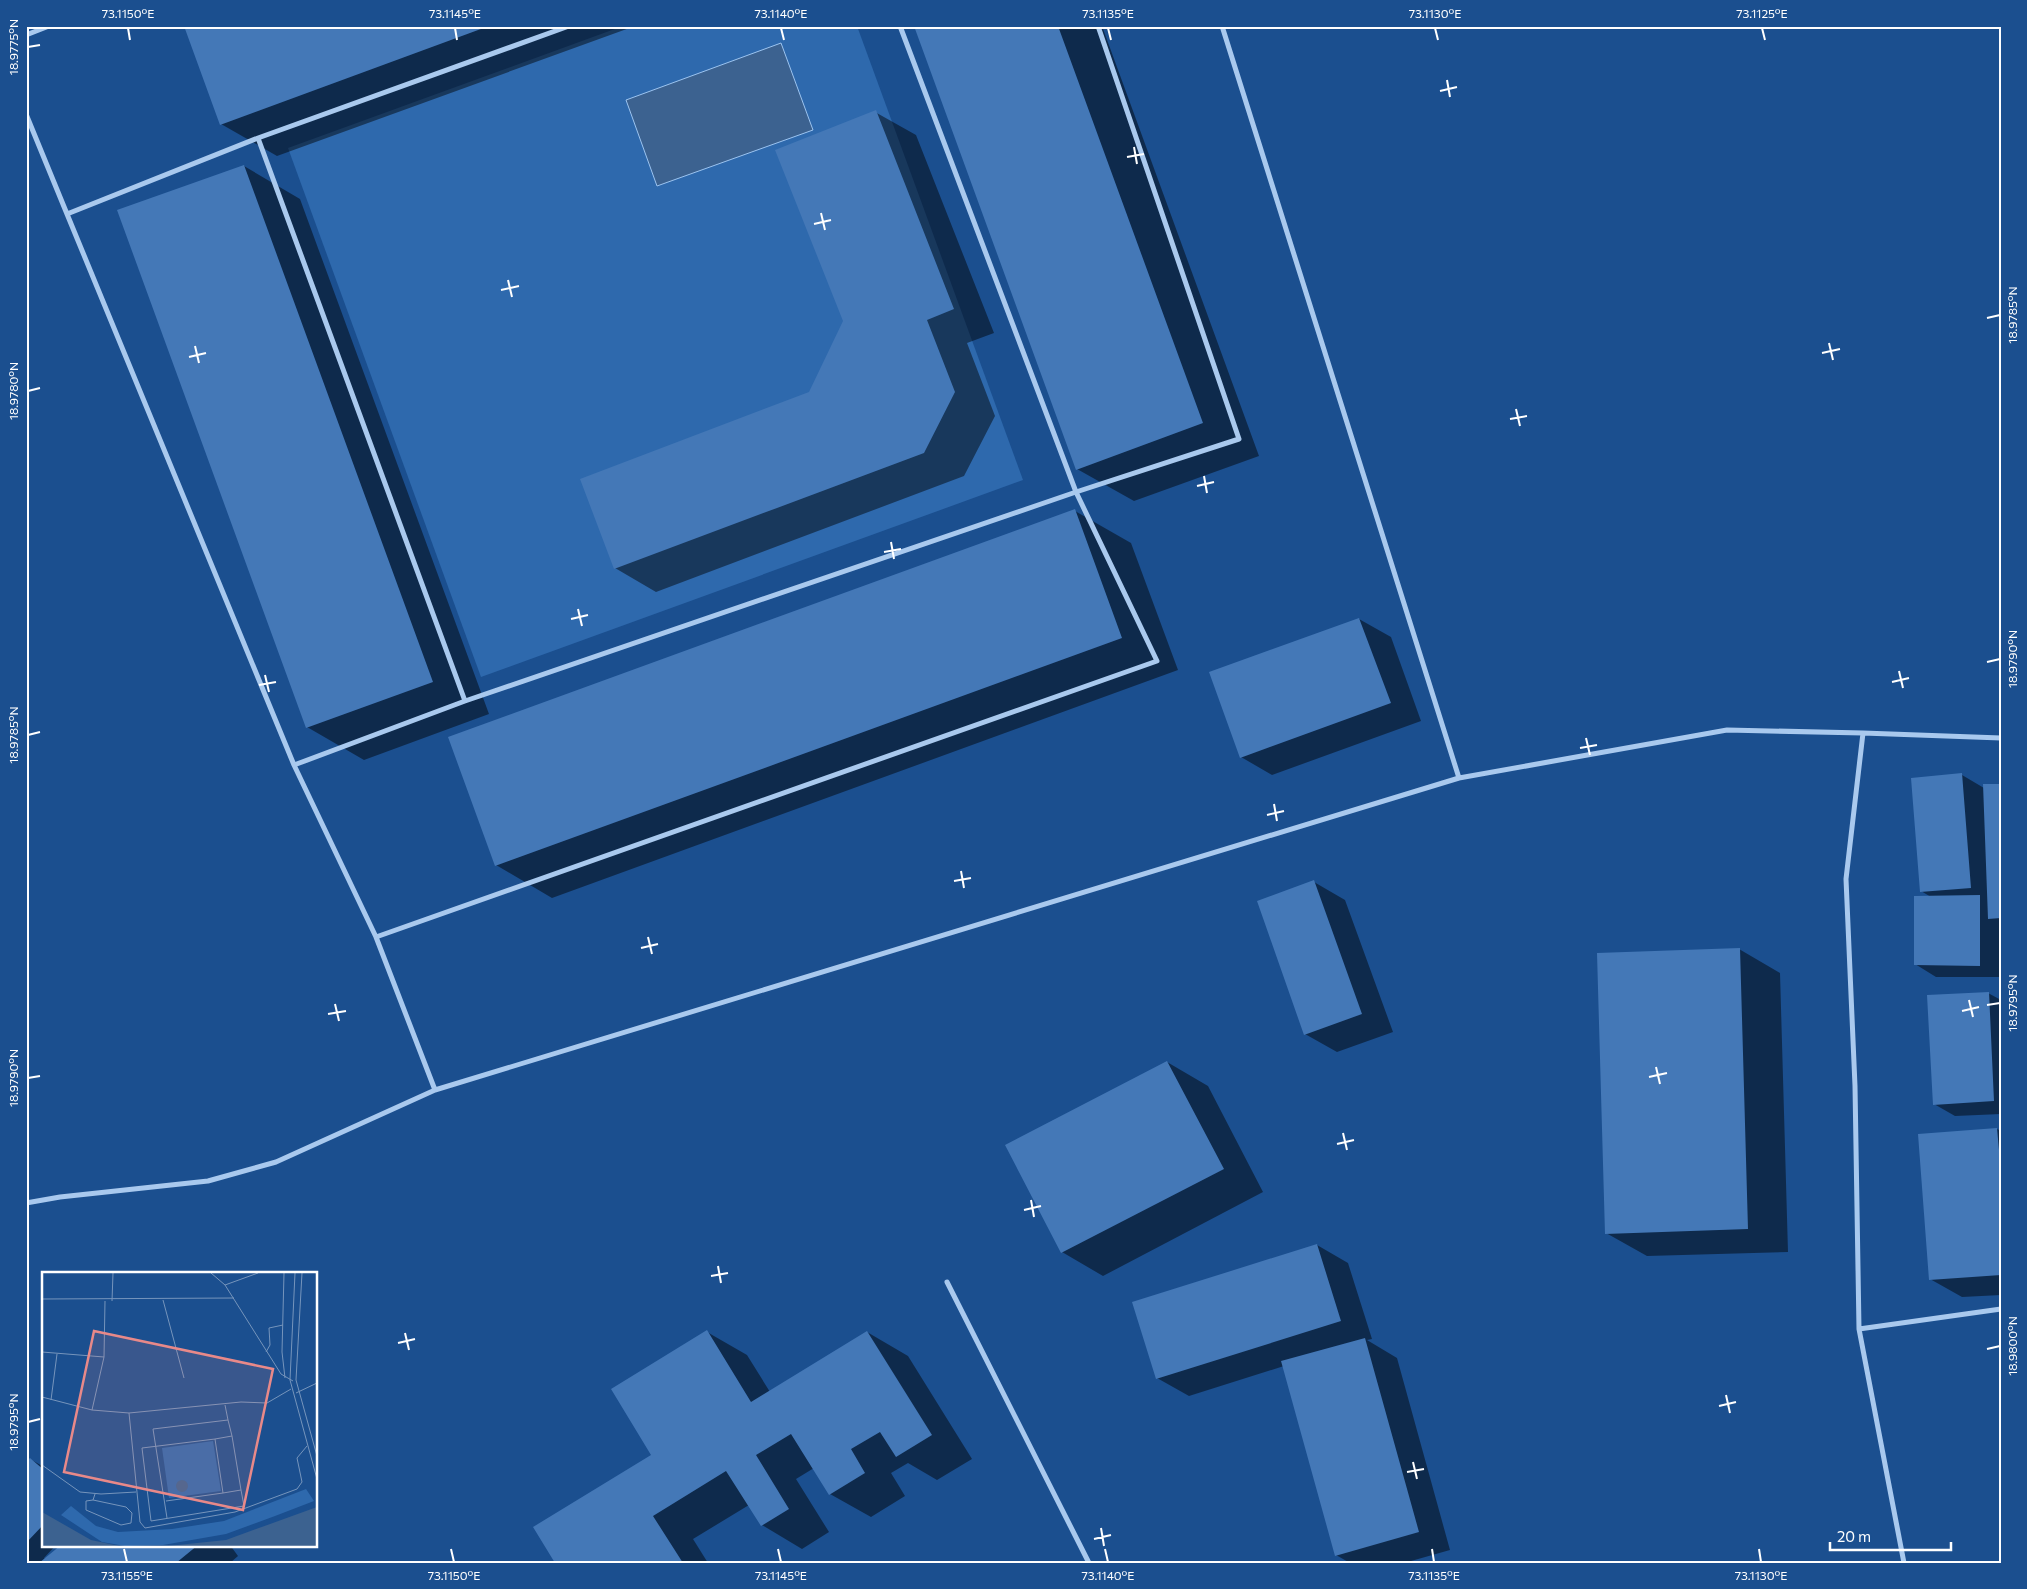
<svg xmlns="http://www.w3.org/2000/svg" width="2027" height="1589" font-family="Commissioner,sans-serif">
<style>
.green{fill:#2e69ad}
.water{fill:#3c6290;stroke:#9cc4f0}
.shadow{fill:#0007}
.building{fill:#4478b7}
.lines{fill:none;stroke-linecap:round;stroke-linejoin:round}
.street{stroke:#a9c9ee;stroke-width:5}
.ticks{fill:none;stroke:#fff;stroke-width:2}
.inset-road{fill:none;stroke:#7695bc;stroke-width:1}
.view{fill:#e88989;fill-opacity:0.15;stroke:#e88989;stroke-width:2.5}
.inset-edge{fill:none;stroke:#fff;stroke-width:2.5}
.neatline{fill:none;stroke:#fff;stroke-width:2}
.ticks-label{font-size:12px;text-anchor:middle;fill:#fff}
</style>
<rect width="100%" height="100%" fill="#1b4f8f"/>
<path class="green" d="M623 26H857L1023 480 481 677 288 148Z"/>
<path class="water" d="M781 43 813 130 657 186 626 100Z"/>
<path class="shadow" d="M185 26H635L277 156 221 124Z
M916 26H1102L1259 456 1134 501 1077 469Z
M875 112 916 135 994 333 967 343 995 416 964 476 656 592 615 568 810 393 844 321Z
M244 166 300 199 489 714 364 760 307 727Z
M1075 511 1131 543 1178 670 552 898 496 865Z
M1359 619 1391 637 1421 721 1272 775 1241 757Z
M1962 775 1984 788 2001 785V977H1936L1915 964 1931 897 1921 891Z
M1314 882 1345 900 1393 1032 1337 1052 1305 1034Z
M1739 949 1780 973 1788 1252 1647 1256 1606 1233Z
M1988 993 2001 1000V1114L1955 1116 1934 1104Z
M1167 1062 1208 1086 1263 1192 1103 1276 1062 1252Z
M1997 1129 2001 1131V1295L1962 1297 1930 1279 1920 1135Z
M1317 1245 1348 1263 1372 1339 1367 1340 1397 1358 1450 1550 1404 1563H1350L1336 1555 1284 1366 1189 1396 1157 1378Z
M707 1332 747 1355 770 1392 867 1332 908 1356 972 1459 937 1480 908 1463 891 1473 905 1496 871 1517 830 1494 814 1468 796 1479 829 1532 802 1549 762 1525 749 1505 693 1539 708 1563H557L653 1455Z
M30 1459 44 1467V1545H56L44 1558 45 1559 63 1545H230L238 1556 230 1563H26V1464Z"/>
<path class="building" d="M184 26H489L220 125Z
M914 26H1058L1203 423 1076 470Z
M876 110 954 309 927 320 955 392 924 453 614 569 580 479 809 392 843 321 775 150Z
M244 165 433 682 306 728 117 210Z
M1075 509 1122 638 495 866 448 737Z
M1359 618 1391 703 1240 758 1209 672Z
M1962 773 1971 888 1920 892 1911 778Z
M1983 784H2001V918L1988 919Z
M1314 880 1362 1014 1304 1035 1257 901Z
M1980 895V966L1914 965V896Z
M1740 948 1748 1229 1605 1234 1597 953Z
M1989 992 1994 1101 1933 1105 1927 995Z
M1167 1061 1224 1169 1061 1253 1005 1145Z
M1997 1128 2001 1172V1275L1929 1280 1918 1134Z
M1317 1244 1341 1321 1156 1379 1132 1302Z
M707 1330 751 1402 867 1331 932 1435 896 1457 880 1432 851 1449 865 1473 829 1495 791 1434 756 1455 789 1509 761 1526 726 1471 653 1516 683 1563H555L533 1527 651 1455 611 1389Z
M1365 1338 1419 1532 1335 1556 1281 1361Z
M30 1458 44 1470V1524L26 1543V1462Z
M61 1545H198L176 1563H39Z"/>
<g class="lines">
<path class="street" d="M1222 26 1459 778
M26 35 49 26
M26 114 67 214 258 138 569 26
M258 138 465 701 1076 492 1239 439 1098 26
M67 214 294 765
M376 937 294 765 465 701
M435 1090 376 937 1157 661 1076 492 900 26
M26 1203 60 1197 208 1181 276 1162 435 1090 1459 778 1727 730 1863 733
M947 1282 1089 1563
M1859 1329 2001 1309
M1904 1563 1859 1329 1855 1086 1846 879 1863 733 2001 738"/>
</g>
<path class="ticks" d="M128 28 130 40M455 28 457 40M781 28 784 40M1108 28 1111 40M1435 28 1438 40M1762 28 1765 40M28 47 40 45M1447 80 1450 97M1440 91 1457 87M1134 147 1137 164M1127 157 1144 154M821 213 825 230M814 224 831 220M508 280 512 297M501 290 519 286M1987 318 2000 315M1829 343 1833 360M195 346 199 363M1822 353 1840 349M189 357 206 353M28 391 40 388M1516 409 1520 426M1510 419 1527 416M1204 476 1207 493M1197 486 1214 482M891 542 894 559M884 552 901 549M578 609 582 626M571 619 588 615M1987 662 2000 659M1899 671 1903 688M265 675 269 692M1892 682 1909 678M259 685 276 682M28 735 40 732M1586 738 1590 755M1580 748 1597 745M1274 804 1277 821M1267 815 1284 811M961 871 964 888M954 881 971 878M648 937 652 954M641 948 658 944M1969 1000 1973 1017M335 1004 339 1021M1987 1005 2000 1003M1962 1011 1979 1007M328 1014 346 1011M1656 1067 1660 1084M1649 1077 1667 1073M28 1078 40 1076M1343 1133 1347 1150M1337 1144 1354 1140M1031 1200 1034 1217M1024 1210 1041 1206M718 1266 721 1283M711 1276 728 1273M405 1333 409 1350M398 1343 415 1339M1987 1349 2000 1346M1726 1395 1730 1413M1719 1406 1736 1402M28 1422 40 1419M1413 1462 1417 1479M1407 1472 1424 1469M1101 1528 1104 1546M1094 1539 1111 1535M124 1549 127 1562M451 1549 454 1562M778 1549 781 1562M1105 1549 1108 1562M1432 1549 1434 1562M1759 1549 1761 1562"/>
<g transform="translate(42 1272)">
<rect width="275" height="275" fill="#1b4f8f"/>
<path d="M171 169 179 219 127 226 120 176ZM264 217 272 229 233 244 184 262 121 273 83 274 60 270 19 243 29 234 54 254 76 260 130 257 182 249Z" fill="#2e69ad"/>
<path d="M134 214a6 6 0 1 1 12 0a6 6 0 1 1-12 0ZM275 235V274H126L184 268ZM0 240 49 268 77 274H0Z" fill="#3c6290"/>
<path class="inset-road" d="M169 1 183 13 239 102 251 109M242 1 240 80 243 106M253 1 248 108 275 207M260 1 254 108 275 184M183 13 216 1M0 27 192 26M121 28 142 106M70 29 71 1M0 80 62 85M224 80 228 73 227 56 241 53M254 121 275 111M0 125 50 138 62 85 63 29M9 128 15 82M50 138 87 141 199 130 225 131 249 117M87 141 98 250 103 256 193 240 255 217 260 210 255 186 265 174M190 164 199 218M173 167 190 164 186 148M0 193 38 220 59 222 94 220M51 228 84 235 90 241 89 251 79 253 44 238V229L51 228 53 222M124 229 181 221 199 218 202 234 109 249 100 176 173 167 181 221M125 246 111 157 186 148 183 133"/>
<path class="view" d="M52 59 231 97 201 238 22 200Z"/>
<rect width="275" height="275" class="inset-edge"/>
</g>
<rect width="2027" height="1589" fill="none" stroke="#1b4f8f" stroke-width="55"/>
<path d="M1830 1542v8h121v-8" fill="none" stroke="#ffffff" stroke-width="2.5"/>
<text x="1837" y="1542" font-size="15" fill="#ffffff" stroke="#1b4f8f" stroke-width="4" paint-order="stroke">20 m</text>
<rect x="28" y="28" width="1972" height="1534" class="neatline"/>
<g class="ticks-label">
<text x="128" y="18">73.1150°E</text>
<text x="455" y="18">73.1145°E</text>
<text x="781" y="18">73.1140°E</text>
<text x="1108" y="18">73.1135°E</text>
<text x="1435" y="18">73.1130°E</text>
<text x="1762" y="18">73.1125°E</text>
<text transform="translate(14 47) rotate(-90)" y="4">18.9775°N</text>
<text transform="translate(2013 315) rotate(-90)" y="4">18.9785°N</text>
<text transform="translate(14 391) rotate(-90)" y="4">18.9780°N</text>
<text transform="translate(2013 659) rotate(-90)" y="4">18.9790°N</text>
<text transform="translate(14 735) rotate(-90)" y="4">18.9785°N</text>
<text transform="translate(2013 1003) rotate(-90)" y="4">18.9795°N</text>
<text transform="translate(14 1078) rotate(-90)" y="4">18.9790°N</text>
<text transform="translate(2013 1346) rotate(-90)" y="4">18.9800°N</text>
<text transform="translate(14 1422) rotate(-90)" y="4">18.9795°N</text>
<text x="127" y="1580">73.1155°E</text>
<text x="454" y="1580">73.1150°E</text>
<text x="781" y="1580">73.1145°E</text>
<text x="1108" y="1580">73.1140°E</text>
<text x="1434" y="1580">73.1135°E</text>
<text x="1761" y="1580">73.1130°E</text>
</g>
</svg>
